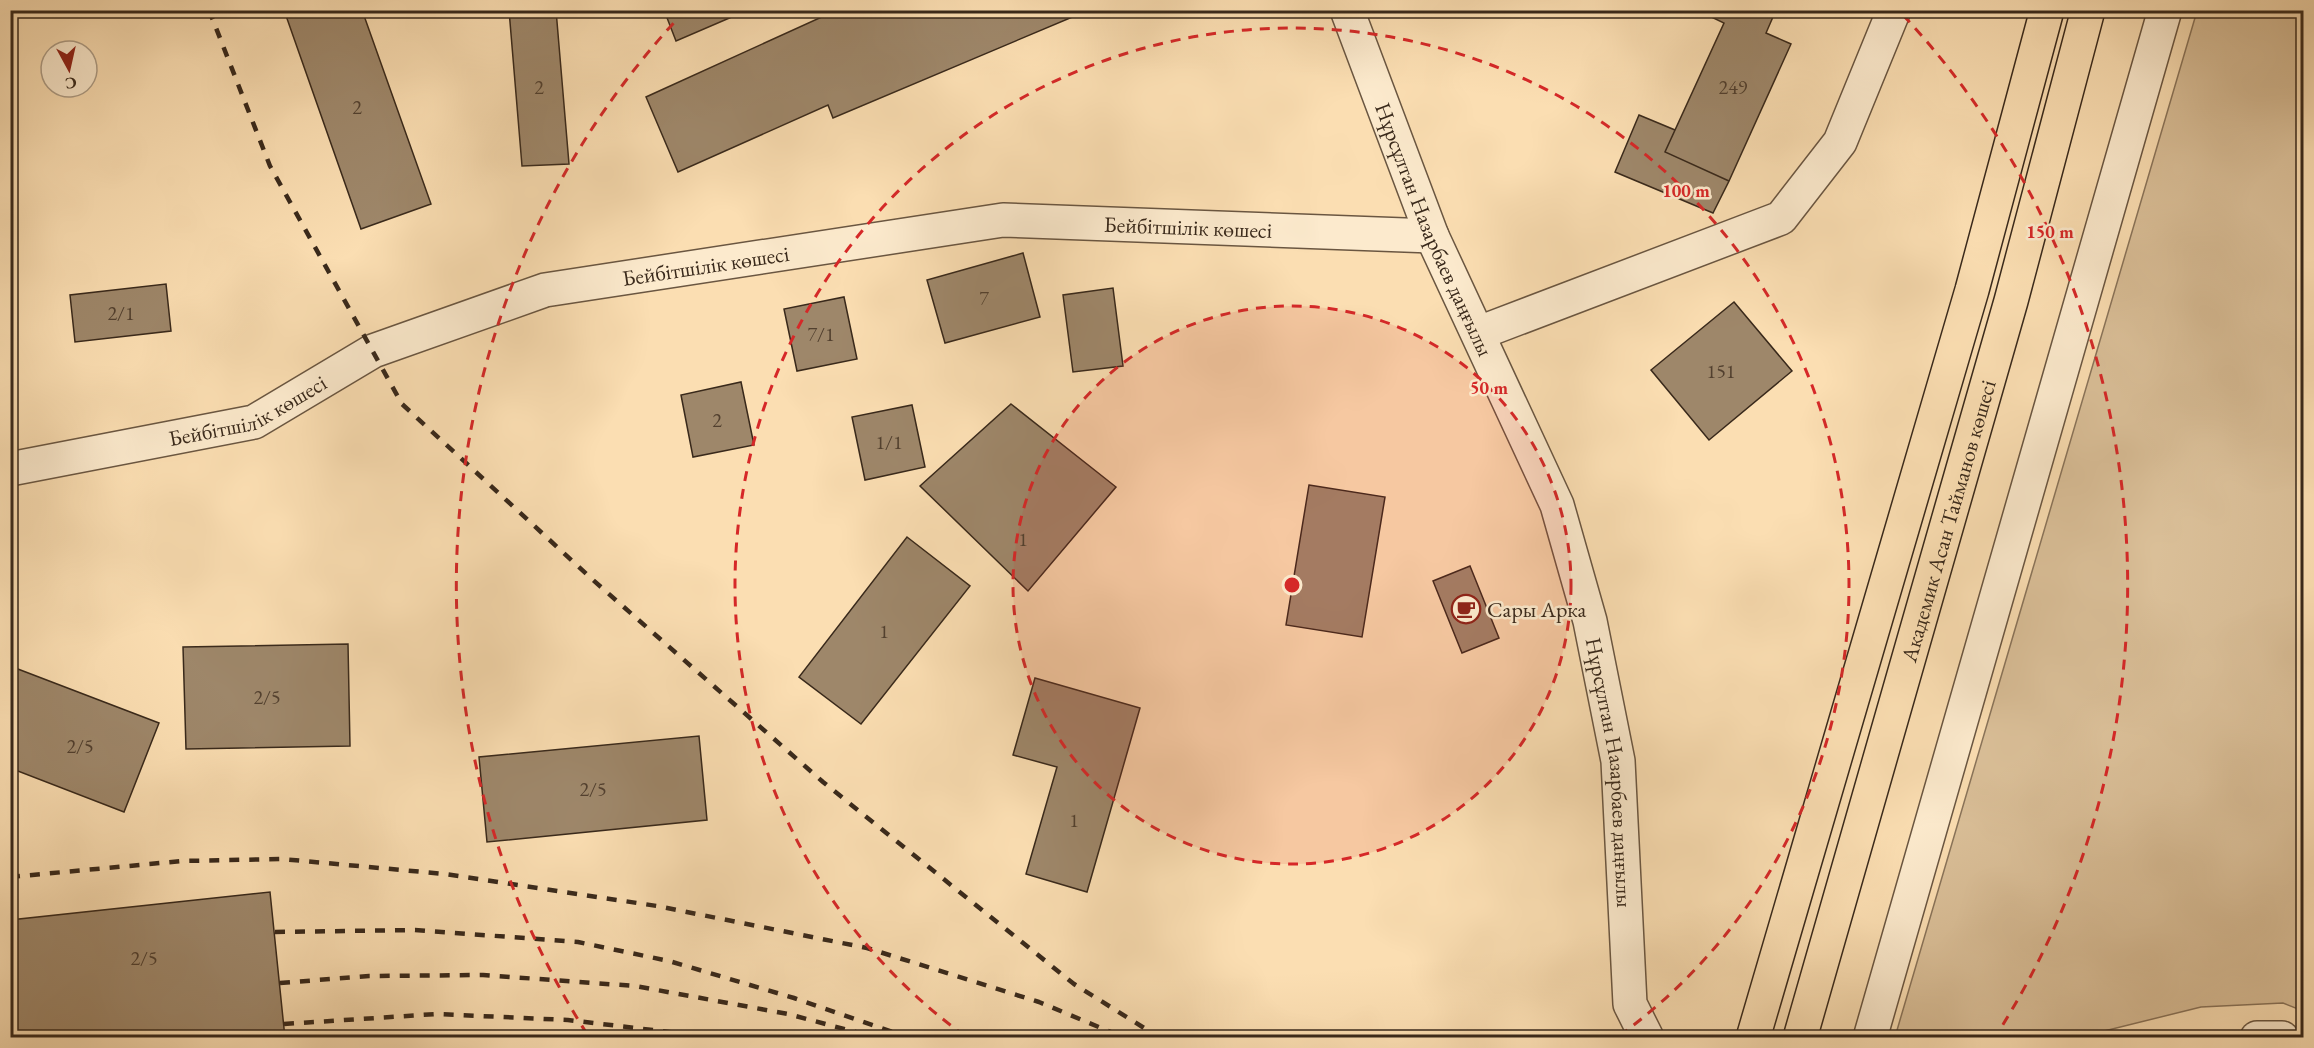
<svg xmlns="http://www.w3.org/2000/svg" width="2314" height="1048" font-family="'EB Garamond',serif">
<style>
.green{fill:#dabf98;stroke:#8a745a;stroke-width:1.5}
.building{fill:#9e876a;stroke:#39291b;stroke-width:1.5}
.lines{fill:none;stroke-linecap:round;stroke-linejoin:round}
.minor-casing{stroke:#6a5641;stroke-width:36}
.major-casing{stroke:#39291b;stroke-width:36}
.minor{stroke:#fceacd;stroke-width:33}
.major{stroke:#fbdeb2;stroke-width:33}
.rail{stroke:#39291b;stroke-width:4.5;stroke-dasharray:10 10;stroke-linecap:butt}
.ring{fill:none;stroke:#d62828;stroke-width:3;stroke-dasharray:10 8}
.labels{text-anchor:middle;stroke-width:5;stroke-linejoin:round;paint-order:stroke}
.number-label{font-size:20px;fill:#52402f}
.street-label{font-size:22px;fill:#39291b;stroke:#fceacd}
.poi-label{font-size:22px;fill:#39291b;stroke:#fceacd;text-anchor:start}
.centre{fill:#d62828;stroke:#fceacd;stroke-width:3}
.ring-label{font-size:18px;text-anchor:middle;font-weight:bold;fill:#d62828;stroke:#fceacd;stroke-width:5;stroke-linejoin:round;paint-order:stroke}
</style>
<rect width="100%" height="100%" fill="#fbdeb2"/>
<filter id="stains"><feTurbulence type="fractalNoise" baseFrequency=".00333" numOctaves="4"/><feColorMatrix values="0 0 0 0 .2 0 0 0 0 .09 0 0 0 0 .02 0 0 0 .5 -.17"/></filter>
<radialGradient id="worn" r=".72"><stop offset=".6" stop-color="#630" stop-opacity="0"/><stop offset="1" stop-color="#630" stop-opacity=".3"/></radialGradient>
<path class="green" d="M2197 11H2303V1011L2283 1003 2201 1007 2080 1037H1895Z"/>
<path class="building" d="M284 10H362L431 204 361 229Z
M509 10H556L569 164 522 166Z
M664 10H748L676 41Z
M837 10H1089L833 118 828 105 678 172 646 97Z
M1697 10H1776L1766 33 1791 44 1729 181 1665 152 1724 23Z
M1639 115 1675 130 1665 152 1729 181 1713 213 1615 172Z
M1023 253 1040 317 945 343 927 280Z
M166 284 171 331 75 342 70 295Z
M1113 288 1123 366 1073 372 1063 295Z
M844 297 857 359 797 371 784 309Z
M1734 302 1792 371 1709 440 1651 370Z
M741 382 754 445 693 457 681 395Z
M1011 404 1116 487 1028 591 920 486Z
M912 405 925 467 865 480 852 417Z
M1309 485 1385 497 1362 637 1286 625Z
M907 537 970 586 861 724 799 677Z
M1470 566 1499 638 1462 653 1433 581Z
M348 644 350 746 186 749 183 647Z
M10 666 159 723 124 812 10 768Z
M1035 678 1140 708 1087 892 1026 874 1057 767 1013 755Z
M699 736 707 820 487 842 479 757Z
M270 892 285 1038H10V920Z"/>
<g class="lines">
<g class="minor-casing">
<g id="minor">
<path id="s1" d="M1347 10 1432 236 1557 505 1590 621 1618 761 1630 1004 1647 1038"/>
<path d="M1479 333 1781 218 1840 142 1894 10"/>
<path id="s2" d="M10 469 254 422 373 351 545 290 1003 220 1432 236"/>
<path d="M1870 1038 2165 10"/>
<path d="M2257 1038H2282"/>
</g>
</g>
<g class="major-casing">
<g id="major">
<path d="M1753 1038 1972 290 2047 10"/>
<path id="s3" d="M1800 1038 2011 301 2088 10"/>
</g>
</g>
<use href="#minor" class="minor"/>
<use href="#major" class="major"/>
<path class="rail" d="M209 10 270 166 402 404 593 580 823 782 1074 984 1160 1038
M10 877 182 861 282 859 445 874 657 906 867 948 1039 1002 1125 1038
M275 932 415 930 578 942 669 961 794 998 910 1038
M280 983 369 976 483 975 635 986 788 1014 878 1038
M284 1024 437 1014 568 1020 720 1038"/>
</g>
<circle cx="1292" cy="585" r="279" fill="#d62828" fill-opacity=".12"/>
<g class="ring">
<circle cx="1292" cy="585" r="279"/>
<path d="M965 1036A557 557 0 1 1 1619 1036"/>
<path d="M587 1034A836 836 0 0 1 681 15M1903 15A836 836 0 0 1 1997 1034"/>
</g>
<defs>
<g id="cafe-ring" transform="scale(1.5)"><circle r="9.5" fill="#fceacd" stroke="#8f2418" stroke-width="1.5"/><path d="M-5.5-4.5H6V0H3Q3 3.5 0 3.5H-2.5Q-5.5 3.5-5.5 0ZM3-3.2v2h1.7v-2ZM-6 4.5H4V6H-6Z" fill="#8f2418"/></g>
</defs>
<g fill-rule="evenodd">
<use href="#cafe-ring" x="1466" y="609"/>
</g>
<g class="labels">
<g class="number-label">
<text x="539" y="94">2</text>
<text x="1733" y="94">249</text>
<text x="357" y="114">2</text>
<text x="984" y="305">7</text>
<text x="121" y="320">2/1</text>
<text x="821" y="341">7/1</text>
<text x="1721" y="378">151</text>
<text x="717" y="427">2</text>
<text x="889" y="449">1/1</text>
<text x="1023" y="546">1</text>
<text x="884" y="638">1</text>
<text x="267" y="704">2/5</text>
<text x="80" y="753">2/5</text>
<text x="593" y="796">2/5</text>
<text x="1074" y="827">1</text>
<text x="144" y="965">2/5</text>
</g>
<g class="street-label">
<text dy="8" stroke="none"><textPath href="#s2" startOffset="1218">Бейбітшілік көшесі</textPath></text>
<text dy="8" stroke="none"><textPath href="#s1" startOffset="236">Нұрсұлтан Назарбаев даңғылы</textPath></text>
<text dy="8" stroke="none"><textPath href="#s2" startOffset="732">Бейбітшілік көшесі</textPath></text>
<text dy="8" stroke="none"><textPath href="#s2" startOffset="246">Бейбітшілік көшесі</textPath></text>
<text dy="8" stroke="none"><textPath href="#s3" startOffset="538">Академик Асан Тайманов көшесі</textPath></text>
<text dy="8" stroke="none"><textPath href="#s1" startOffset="812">Нұрсұлтан Назарбаев даңғылы</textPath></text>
</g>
<g class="poi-label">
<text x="1487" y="617">Сары Арка</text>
</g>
</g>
<circle cx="1292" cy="585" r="9" class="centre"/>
<g class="ring-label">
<text x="1686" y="197">100 m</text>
<text x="2050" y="238">150 m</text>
<text x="1489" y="394">50 m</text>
</g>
<rect width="2314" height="1048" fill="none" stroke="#fbdeb2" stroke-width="36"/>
<rect x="12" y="12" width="2290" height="1024" fill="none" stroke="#39291b" stroke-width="3"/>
<rect x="18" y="18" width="2278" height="1012" fill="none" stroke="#39291b" stroke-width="1.5"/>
<g transform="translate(69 69) rotate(172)"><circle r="28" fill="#fceacd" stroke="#ae9d86" stroke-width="1.5"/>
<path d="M0-4.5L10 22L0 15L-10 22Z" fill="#8f2418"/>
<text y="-9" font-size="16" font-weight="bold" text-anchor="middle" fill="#39291b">С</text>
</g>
<rect width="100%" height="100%" filter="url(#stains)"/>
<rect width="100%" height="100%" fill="url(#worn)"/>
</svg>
